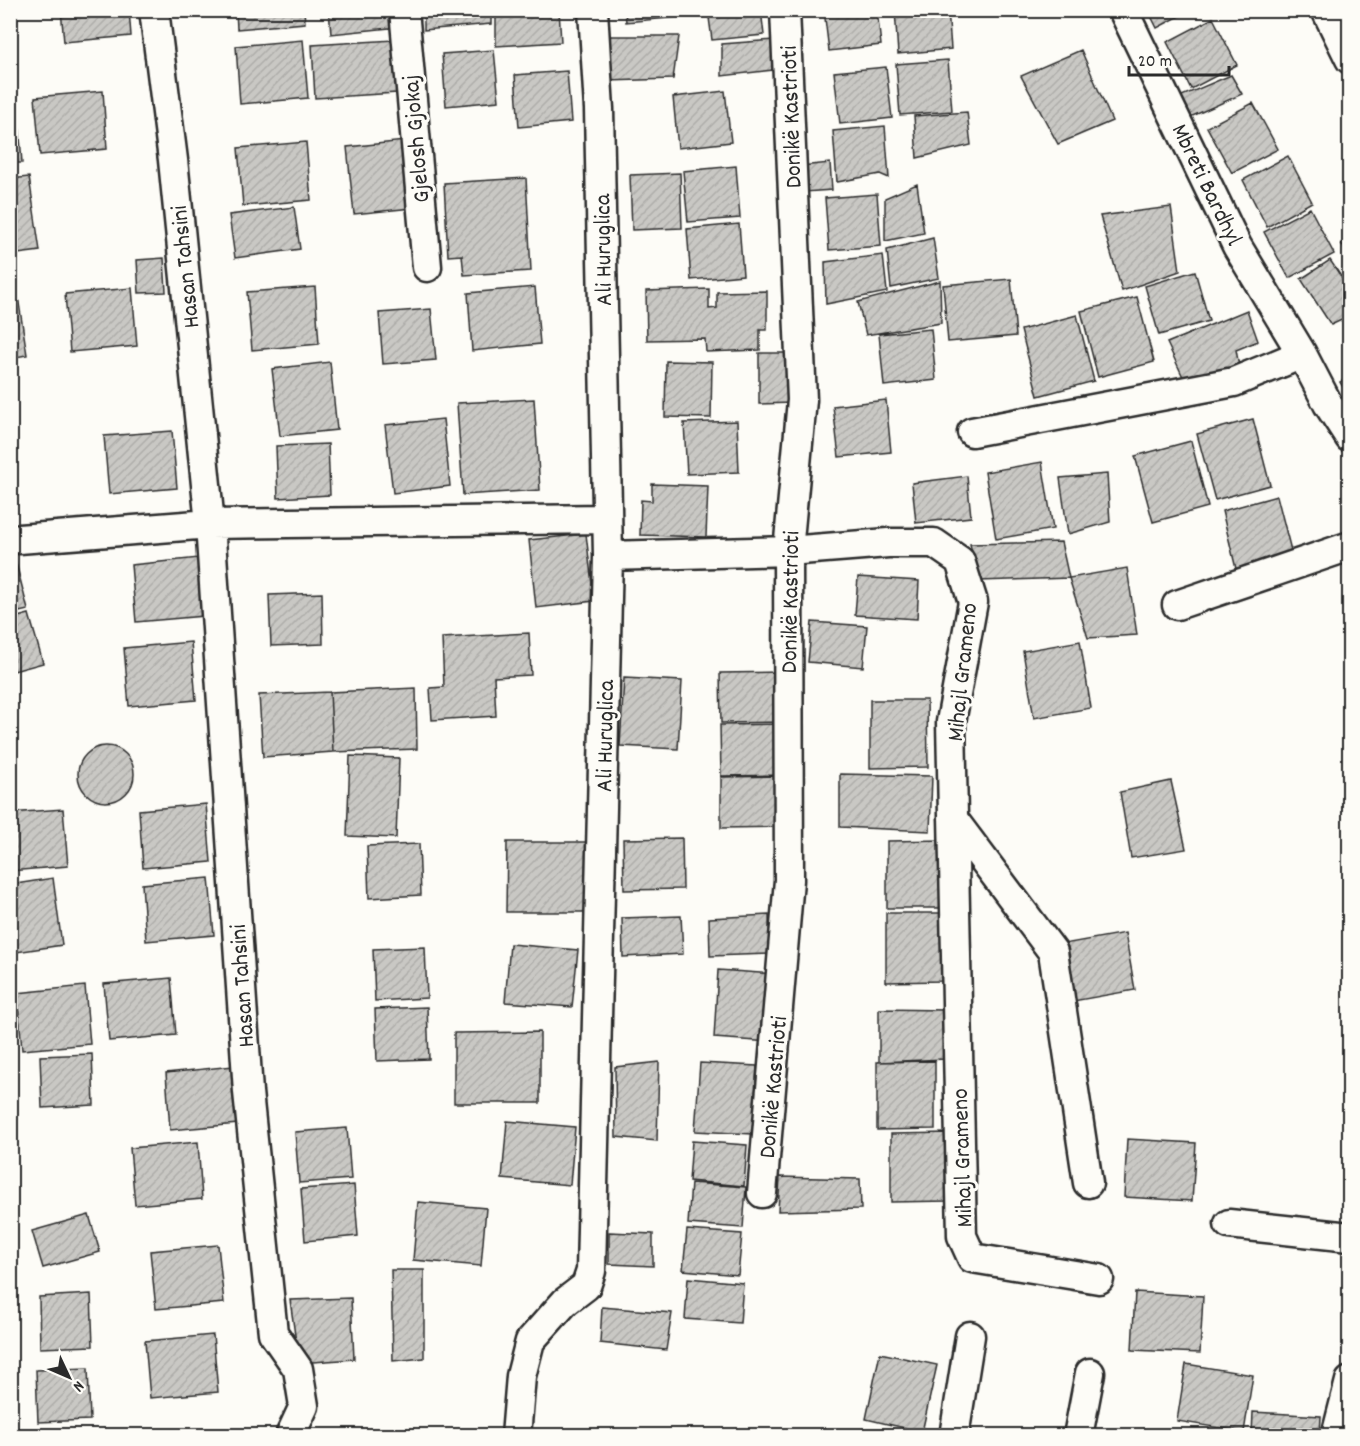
<svg xmlns="http://www.w3.org/2000/svg" width="1360" height="1446" font-family="Dekko,sans-serif">
<style>
.building{fill:url(#building-hatch);stroke:#2b2b2b;stroke-width:1.5}
.lines{fill:none;stroke-linecap:round;stroke-linejoin:round}
.minor-casing{stroke:#2b2b2b;stroke-width:33}
.minor{stroke:#fdfcf7;stroke-width:28}
.labels{text-anchor:middle;stroke-width:6;stroke-linejoin:round;paint-order:stroke}
.street-label{font-size:24px;fill:#2b2b2b;stroke:#fdfcf7}
</style>
<defs>
<pattern id="building-hatch" width="6" height="6" patternUnits="userSpaceOnUse" patternTransform="scale(1.5)"><rect width="6" height="6" fill="#c9c8c4"/><path d="M-1 1l2-2M0 6l6-6M5 7l2-2" fill="none" stroke="#adaca9"/></pattern>
</defs>
<rect width="100%" height="100%" fill="#fdfcf7"/>
<filter id="ink" filterUnits="userSpaceOnUse"><feTurbulence type="fractalNoise" baseFrequency=".0167" numOctaves="2"/><feDisplacementMap in="SourceGraphic" scale="12" xChannelSelector="R" yChannelSelector="G"/><feConvolveMatrix kernelMatrix="1 2 1 2 8 2 1 2 1" color-interpolation-filters="sRGB"/></filter>
<g filter="url(#ink)">
<path class="building" d="M61 10H129L131 36 64 42Z
M236 10H304L305 23 237 29Z
M329 10H398L399 27 331 34Z
M424 10H491V24L424 30Z
M496 10H559L561 42 496 46Z
M625 10H678V17L626 22Z
M708 10H761L764 35 712 40Z
M824 10H877L881 45 829 51Z
M895 10H948L951 49 898 54Z
M1148 10H1191L1157 28Z
M1213 18 1237 65 1191 89 1167 42Z
M607 36H679L673 79 607 81Z
M303 40 308 98 240 104 236 46Z
M394 40 397 93 315 98 312 45Z
M773 40V70L722 76V44Z
M494 50 499 101 446 106 442 54Z
M1081 50 1112 121 1058 144 1021 76Z
M948 60 952 111 900 115 896 64Z
M886 67 892 118 840 124 834 72Z
M567 71 571 122 519 127 515 75Z
M1231 75 1242 94 1188 118 1177 98Z
M103 91 107 149 40 155 35 97Z
M725 91 731 142 678 148 673 97Z
M1253 103 1278 149 1232 173 1207 127Z
M18 111 22 163H10V112Z
M967 112 971 145 917 158 914 116Z
M885 126 889 178 880 174 837 182 833 131Z
M405 141 412 208 354 214 347 147Z
M306 142 311 200 243 206 238 148Z
M1288 156 1312 202 1267 227 1243 180Z
M830 163 832 190 804 192 801 166Z
M736 166 740 218 688 222 683 171Z
M680 173 682 228 632 230 630 175Z
M29 177 40 251 10 255V179Z
M526 178 531 271 464 275 462 255 448 256 444 183Z
M917 184 924 233 885 241V198Z
M877 194 881 246 829 250 825 198Z
M294 207 300 249 235 258 229 215Z
M1171 207 1180 271 1122 291 1100 216Z
M1310 208 1334 254 1289 278 1264 232Z
M739 224 743 275 691 280 687 229Z
M933 238 939 278 891 288 887 250Z
M1350 239V259L1341 243Z
M883 255 887 292 826 304 825 262Z
M164 258 166 292 139 293 137 260Z
M1330 260 1350 290V316L1331 325 1301 279Z
M1195 271 1209 321 1159 335 1145 286Z
M1011 279 1016 336 948 342 943 285Z
M940 281 941 323 866 335 858 302Z
M315 287 319 344 252 350 247 292Z
M535 287 540 344 472 351 468 293Z
M132 288 137 346 70 352 65 294Z
M709 289V309L717 308V292L767 291V330H760V350L706 352 705 339 647 340 646 291Z
M17 290 27 355 10 358V291Z
M1137 297 1154 362 1098 377 1081 311Z
M431 309 436 360 383 364 379 313Z
M1247 310 1258 341 1236 350 1240 371 1184 379 1167 343Z
M1077 315 1094 381 1038 396 1021 330Z
M931 329 936 380 884 386 879 334Z
M759 353H792L793 403 759 404Z
M666 361 712 362 711 418 665 417Z
M330 362 337 430 280 436 272 369Z
M1350 377V399L1340 382Z
M534 399 540 490 463 495 457 403Z
M886 400 891 452 839 457 833 406Z
M443 419 450 486 393 493 385 425Z
M1253 419 1270 485 1215 500 1197 434Z
M737 421 739 472 687 474 684 423Z
M172 431 177 488 109 494 104 436Z
M1191 441 1208 507 1153 522 1135 456Z
M328 444 330 495 278 498 276 446Z
M1042 462 1053 529 996 539 985 472Z
M1107 474 1110 522 1068 534 1060 478Z
M967 476 971 517 916 523 912 483Z
M652 484 708 486 706 537 640 535 641 500 652 501Z
M1277 496 1294 562 1238 577 1222 511Z
M586 534 594 601 536 608 529 540Z
M1061 542 1069 578 979 581 970 544Z
M199 558 204 616 136 622 131 565Z
M15 559 28 610 10 614V561Z
M1127 568 1137 635 1088 638 1069 578Z
M858 577 919 581 917 619 855 615Z
M322 593 323 644 271 646 269 595Z
M29 614 43 663 10 672V619Z
M812 622 867 626 863 667 808 662Z
M529 633 531 675 494 677 496 716 432 720 430 688 444 687 442 638Z
M1080 641 1091 708 1034 718 1023 651Z
M191 642 196 700 129 706 124 648Z
M779 672 780 722 721 723 720 673Z
M624 678 682 681 678 749 620 746Z
M416 688 417 749 333 752 330 692Z
M330 692 333 752 263 757 259 695Z
M870 700H927L928 767 870 768Z
M779 724V775L721 776 720 725Z
M78 774a28 28 0 1 1 56 0a28 28 0 1 1-56 0Z
M350 756 399 758 396 838 347 836Z
M840 774 932 776 930 831 840 827Z
M780 776V827L721 828V777Z
M1171 781 1186 849 1131 858 1120 792Z
M206 804 211 862 143 868 139 810Z
M63 809 68 866 10 871V813Z
M682 838 683 889 624 890 623 839Z
M945 840V908H887V841Z
M507 842H593V912H506Z
M419 844 421 895 369 898 367 846Z
M53 878 62 945 10 953V885Z
M209 878 214 935 146 941 142 884Z
M886 913H944V981L886 982Z
M769 915 770 954 710 956 709 918Z
M681 916 683 954 623 957 622 918Z
M1125 933 1135 990 1068 1002 1058 945Z
M510 944 578 950 572 1007 505 1002Z
M425 947 427 998 375 1001 373 949Z
M718 970 776 974 771 1042 714 1038Z
M171 978 176 1035 109 1041 104 984Z
M85 986 90 1044 22 1050 17 993Z
M427 1007 429 1059 377 1061 375 1009Z
M879 1009 944 1010 945 1059 879 1062Z
M540 1032V1103H454V1033Z
M92 1054 94 1105 42 1108 40 1056Z
M935 1061V1129L877 1130V1062Z
M659 1062 657 1141 616 1137 615 1067Z
M700 1063 757 1066 753 1134 695 1131Z
M233 1066 238 1124 170 1130 166 1073Z
M507 1121 575 1127 570 1185 502 1179Z
M347 1128 351 1179 299 1183 295 1132Z
M949 1133V1201L891 1202V1134Z
M1127 1139 1196 1143 1192 1201 1124 1197Z
M692 1141 747 1145 744 1186 689 1181Z
M198 1142 202 1199 135 1205 130 1148Z
M780 1177 860 1179 861 1209 778 1211Z
M691 1183 746 1187 743 1228 688 1224Z
M354 1185 358 1236 305 1241 301 1189Z
M418 1202 486 1208 481 1266 413 1260Z
M89 1215 100 1252 43 1268 32 1231Z
M687 1230 742 1234 738 1275 683 1270Z
M609 1232 653 1234V1266L609 1264Z
M218 1245 224 1303 156 1309 150 1251Z
M391 1270H424V1358L393 1361Z
M688 1278 743 1283 740 1323 685 1319Z
M1135 1292 1203 1296 1200 1353 1132 1350Z
M91 1294 93 1346 40 1348 39 1297Z
M351 1298 354 1359 299 1363 290 1300Z
M602 1307 672 1313 666 1350 600 1343Z
M213 1335 218 1392 150 1398 145 1341Z
M880 1353 937 1365 922 1432 866 1419Z
M1186 1364 1253 1375 1244 1432 1177 1421Z
M88 1368 90 1420 38 1422 36 1370Z
M1253 1412 1321 1416 1320 1436H1252Z"/>
<g class="lines">
<g class="minor-casing">
<path id="minor" d="M154 10 173 160 210 524 248 1092 273 1333 298 1369 304 1406 290 1436
M404 10 427 267
M1123 10 1237 246 1302 354 1328 404 1350 438
M1326 10 1350 59
M972 432 1234 382 1302 354
M19 539 210 524 607 519
M608 556 788 551 888 543H934L960 561 973 602 951 722 962 1236 972 1258 1099 1279
M1177 605 1350 546
M953 819 1053 952 1088 1183
M762 1193 789 880 788 551 802 400 785 10
M1229 1224 1350 1237
M516 1436 521 1376 530 1341 565 1302 586 1286 591 1271 608 556 599 109 593 10
M954 1436 970 1336
M1078 1436 1090 1373
M1336 1436 1350 1381"/>
</g>
<use href="#minor" class="minor"/>
</g>
</g>
<g class="labels">
<g class="street-label">
<text transform="translate(790 117) rotate(-92)" y="8">Donikë Kastrioti</text>
<text transform="translate(415 139) rotate(-95)" y="8">Gjelosh Gjokaj</text>
<text transform="translate(1208 184) rotate(64)" y="8">Mbreti Bardhyl</text>
<text transform="translate(602 250) rotate(-91)" y="8">Ali Huruglica</text>
<text transform="translate(184 267) rotate(-96)" y="8">Hasan Tahsini</text>
<text transform="translate(789 602) rotate(-89)" y="8">Donikë Kastrioti</text>
<text transform="translate(961 672) rotate(-84)" y="8">Mihajl Grameno</text>
<text transform="translate(604 736) rotate(-89)" y="8">Ali Huruglica</text>
<text transform="translate(241 986) rotate(-94)" y="8">Hasan Tahsini</text>
<text transform="translate(772 1087) rotate(-85)" y="8">Donikë Kastrioti</text>
<text transform="translate(961 1158) rotate(-92)" y="8">Mihajl Grameno</text>
</g>
</g>
<rect width="1360" height="1446" fill="none" stroke="#fdfcf7" stroke-width="36"/>
<rect x="18" y="18" width="1324" height="1410" fill="none" stroke="#2b2b2b" stroke-width="2" filter="url(#ink)"/>
<g transform="translate(69 1377) rotate(134)" stroke="#fdfcf7" stroke-width="4.5" paint-order="stroke">
<path d="M0-4.5L10 22L0 15L-10 22Z" fill="#2b2b2b"/>
<text y="-9" font-size="16" font-weight="bold" text-anchor="middle" fill="#2b2b2b">N</text>
</g>
<path d="M1129 66v9h100v-9" fill="none" stroke="#2b2b2b" stroke-width="3"/>
<text x="1138" y="66" font-size="18" fill="#2b2b2b" stroke="#fdfcf7" stroke-width="4.5" paint-order="stroke">20 m</text>
</svg>
